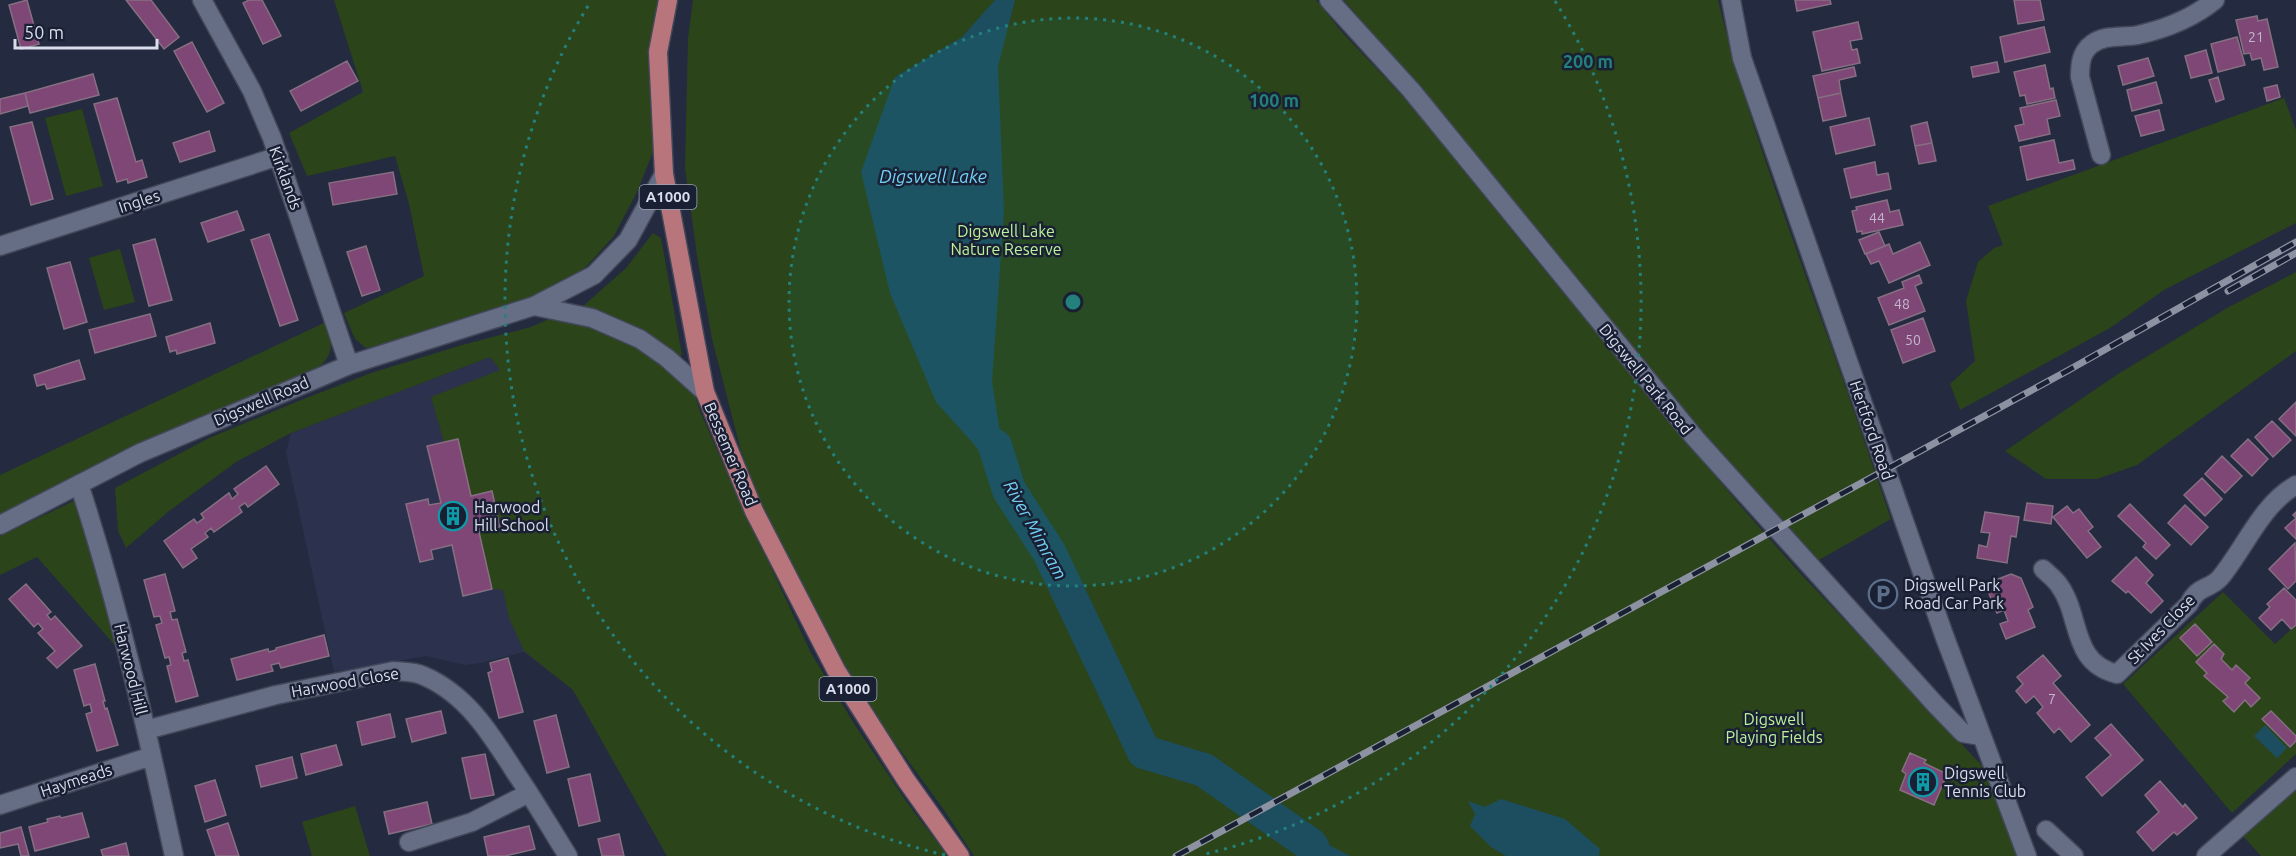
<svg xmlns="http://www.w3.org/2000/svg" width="2296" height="856" font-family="Ubuntu,sans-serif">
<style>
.built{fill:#2c324d}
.green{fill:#2b4419}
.water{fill:#1d4e60}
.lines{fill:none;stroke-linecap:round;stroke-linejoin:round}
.river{stroke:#1d4e60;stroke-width:34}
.building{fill:#7e4776;stroke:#866f82;stroke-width:1.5}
.minor-casing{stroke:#424759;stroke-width:21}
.major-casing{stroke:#424759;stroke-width:21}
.minor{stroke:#666e86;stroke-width:18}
.major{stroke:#b8767c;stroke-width:18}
.rail-casing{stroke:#8d92a3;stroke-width:7}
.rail{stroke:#1a2034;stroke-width:4.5;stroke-dasharray:14;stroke-linecap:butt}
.ring{fill:none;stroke:#23807b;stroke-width:3;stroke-dasharray:3 6}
.labels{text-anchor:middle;stroke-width:5;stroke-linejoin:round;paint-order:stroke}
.number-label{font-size:14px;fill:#c3b8ce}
.shield{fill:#1a2034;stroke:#a0a5b5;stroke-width:1.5}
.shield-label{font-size:15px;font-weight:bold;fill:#dadeec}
.street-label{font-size:16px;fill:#dadeec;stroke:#1a2034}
.park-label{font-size:16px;fill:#bcf299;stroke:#1a2034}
.poi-label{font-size:16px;fill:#dadeec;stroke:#1a2034;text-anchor:start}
.water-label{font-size:18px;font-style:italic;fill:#71d1f5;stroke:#1a2034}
.centre{fill:#23807b;stroke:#1a2034;stroke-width:3}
.ring-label{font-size:18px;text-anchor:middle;font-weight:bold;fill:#23807b;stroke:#1a2034;stroke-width:5;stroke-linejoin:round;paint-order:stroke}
</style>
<rect width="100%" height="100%" fill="#242a3f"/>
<path class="built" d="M523 350 667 856 573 690 524 652 481 663 465 665 426 656 334 672 286 452 291 433 490 357Z"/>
<path class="green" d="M334 0H669L653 152 637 192 614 236 586 267 529 305 380 347 366 348 355 339 344 313 424 276 409 204 395 156 307 176 289 133 363 92Z
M693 0H1316L1341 31 1409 103 1531 254 1738 503 1800 573 1989 773 2017 856H974L944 810 871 710 826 637 769 526 741 451 712 339 697 256 685 168 688 38Z
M1344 0H1718C1742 99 1777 195 1811 291 1839 366 1865 443 1891 519L1819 560 1702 433 1546 239Z
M2284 98 2296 130V223L2164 290 2110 328 1960 410 1950 384 1975 361 1966 301 1978 262 1994 248 2003 245 1988 206Z
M82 109 103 186 66 196 45 118Z
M653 233 661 238 682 355 679 356 649 338 582 307 626 268Z
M120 249 135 302 104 310 89 258Z
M2296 272V351L2137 465 2097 479H2046L2005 451 2118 374 2227 308Z
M549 319 596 327 647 352 691 383 700 411 728 475 811 653 855 725 908 804 948 856H667L573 690 524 651 509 618 503 590 492 589 458 439 444 442 431 397 500 370 490 357 291 433 236 462 168 512 126 548 118 531 115 488 209 438 301 400 371 373 462 345 531 327Z
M326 322C334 347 334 357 311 373L136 445 0 516V475Z
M78 499 127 659 37 557 0 575V536Z
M2223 592 2275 644 2296 625V754L2232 813 2123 684Z
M2296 790V856H2261L2241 834Z
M355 806 370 856H312L302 822Z"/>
<path class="water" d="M995 0H1015L998 66 1004 212 992 381 1009 490 973 443 936 402 890 293 861 172 895 77 962 37Z
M2265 725 2287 748 2277 758 2254 736Z
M1501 799 1565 819 1600 849 1599 856H1506L1491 847 1470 826 1475 814 1468 801 1485 807Z
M1327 844 1350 856H1312L1314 852Z"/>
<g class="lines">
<path class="river" d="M995 446 1009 490 1049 552 1144 752 1204 770 1311 845 1316 856"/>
</g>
<path class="building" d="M27 0 39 44 21 49 9 5Z
M126 0H151L179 37 164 49Z
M249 0H262L281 36 263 44 243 3Z
M1795 0H1830L1831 4 1797 11Z
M2014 0H2040L2044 20 2018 24Z
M2257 16 2258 21 2267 19 2278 67 2264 70 2261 58 2252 60 2250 53 2244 54 2236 20Z
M1858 22 1862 39 1850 41 1852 50 1857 49 1860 63 1822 71 1813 32Z
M2044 27 2050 52 2005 62 2000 37Z
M2237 37 2245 65 2218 72 2211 44Z
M192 42 224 103 207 112 174 51Z
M2206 50 2212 73 2191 78 2185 56Z
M2148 58 2154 76 2123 85 2118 66Z
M347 61 358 81 301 111 290 91Z
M1997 62 1999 72 1973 77 1971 67Z
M2045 65 2050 89 2053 88 2055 98 2027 104 2025 95 2020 96 2014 72Z
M1854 67 1856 76 1839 80 1841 93 1818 98 1813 76Z
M93 74 99 95 30 113 25 93Z
M2218 77 2224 99 2216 102 2209 80Z
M2156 82 2162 103 2132 111 2127 90Z
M2277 85 2280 97 2267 101 2264 88Z
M25 93 28 106 0 114V99Z
M1841 93 1846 116 1823 121 1818 98Z
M117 98 136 162 142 160 147 177 128 183 127 179 117 182 94 104Z
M2056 100 2060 116 2047 119 2050 134 2019 141 2015 126 2024 124 2020 108Z
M2159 110 2164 130 2141 136 2135 116Z
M1869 118 1875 145 1836 154 1830 127Z
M32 122 53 199 31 205 10 127Z
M1927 122 1932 143 1915 146 1911 126Z
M209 131 215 151 180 162 173 143Z
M2054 140 2059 163 2073 160 2075 169 2027 180 2020 147Z
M1932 143 1936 161 1919 164 1915 146Z
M1875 162 1877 175 1888 173 1891 189 1851 198 1844 169Z
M393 172 397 194 333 205 329 183Z
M1887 200 1890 212 1899 210 1903 225 1862 234V231L1857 232 1852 211 1857 210 1856 207Z
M237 211 244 230 208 242 201 223Z
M1879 232 1885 246 1865 254 1859 240Z
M269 234 298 320 280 326 251 240Z
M155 239 172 300 149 306 133 245Z
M1920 242 1930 265 1889 283 1879 261 1871 264 1866 254 1889 244 1893 254Z
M366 246 380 290 362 296 347 252Z
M70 262 87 322 64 329 47 268Z
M1919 275 1922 283 1915 286 1925 311 1889 325 1878 298 1904 288 1902 282Z
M150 314 156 336 95 353 89 330Z
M1923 318 1935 351 1903 363 1891 330Z
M210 323 215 343 177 354 176 350 170 352 166 337Z
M79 360 85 379 47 389 45 384 37 386 34 375Z
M2296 402V436L2279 419Z
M2272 421 2291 440 2273 457 2255 437Z
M458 439 471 496 492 491 500 527 479 532 492 589 463 596 452 545 431 550 433 559 420 562 406 504 428 499 429 505 441 503 427 446Z
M2248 439 2268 459 2252 476 2231 456Z
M2222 456 2242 476 2225 493 2205 474Z
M266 466 279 484 248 507 245 503 239 507 242 512 214 532 211 528 205 533 208 537 191 549 197 558 183 568 164 541 194 519 197 523 204 518 201 514 229 493 232 499 238 494 234 489Z
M2202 478 2222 499 2205 516 2184 495Z
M2027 503 2053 506 2051 524 2024 520Z
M2130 504 2170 545 2156 559 2143 547 2146 543 2118 516Z
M2185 505 2208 527 2191 545 2168 523Z
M2067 506 2073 513 2079 509 2093 527 2088 531 2101 547 2087 558 2053 517Z
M1985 512 2019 517 2016 537 2011 536 2007 563 1977 558 1979 545 1987 547 1990 533 1981 532Z
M2296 512V539L2285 528 2296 518 2293 515Z
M2295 543 2296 581 2288 589 2269 569Z
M2136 557 2153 575 2146 583 2163 601 2151 613 2128 591 2126 593 2112 581Z
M165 574 175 611 170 612 172 620 177 619 186 652 182 653 184 661 188 660 198 696 176 702 167 666 171 665 169 657 165 658 156 625 162 623 160 616 154 617 144 580Z
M2011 574 2021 578 2033 607 2028 610 2035 627 2006 639 2000 624 2008 621 2004 610 1997 613 1985 584Z
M26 584 51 612 47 615 51 620 55 616 82 646 57 668 47 658 55 651 38 633 43 629 38 623 34 627 9 599Z
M2284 588 2296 600V625L2291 629 2282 619 2271 630 2259 618 2270 607 2267 604Z
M2195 624 2212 642 2197 656 2180 638Z
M324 635 329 656 281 668 279 663 271 665 273 671 237 680 231 659 268 649 269 652 276 650V648Z
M2214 644 2224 654 2221 659 2232 670 2236 665 2250 678 2245 683 2260 698 2251 707 2245 700 2234 712 2223 701 2228 697 2204 676 2207 673 2196 662Z
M2043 655 2061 676 2053 683 2090 725 2071 742 2059 728 2054 733 2037 713 2043 707 2034 696 2026 703 2016 691 2023 684 2017 677Z
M508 658 523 712 499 718 488 673 492 671 490 663Z
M95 664 105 701H103L105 709 107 708 118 745 97 751 86 714 92 712 90 704 84 706 74 670Z
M441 711 446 733 412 742 406 719Z
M2271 711 2296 736V741L2290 747 2262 719Z
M390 714 395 737 362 745 357 722Z
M556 715 569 767 547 773 534 721Z
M2111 724 2143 760 2102 796 2086 777 2111 755 2095 738Z
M336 745 342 765 306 775 301 754Z
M1910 753 1926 760 1924 763 1947 774 1934 805 1900 790 1906 774 1902 771Z
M485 754 494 795 471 799 462 758Z
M292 757 297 778 261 787 256 766Z
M590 774 600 821 579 826 568 779Z
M215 780 226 815 205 822 195 786Z
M2160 781 2183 807 2185 804 2197 818 2177 835 2174 832 2153 851 2137 832 2159 812 2145 795Z
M427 802 432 824 389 834 384 812Z
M82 813 89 837 35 851 29 827 48 822 47 819 60 816 61 818Z
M228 823 239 856H216L207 830Z
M529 826 535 849 505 856H488L484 837Z
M21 827 29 856H21L18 844 0 848V833Z
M619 834 624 856H602L598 839Z
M126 843 129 856H103L101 850Z"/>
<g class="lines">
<g class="minor-casing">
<path id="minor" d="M202 0 252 91 272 138 349 365
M1329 0 1411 90 1695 438 1935 704 1963 733 1981 736
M1731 0 1742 58 1944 635 2027 856
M2101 155 2080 77C2080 64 2081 52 2092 44 2105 34 2123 38 2138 35 2165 29 2194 17 2215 0
M0 246 279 156
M534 306 594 275 628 240 664 174
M79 484C119 606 147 731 174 856
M0 525 140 453 349 365 534 306 592 318 640 339 667 358 705 392
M2043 569C2048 574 2055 579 2059 585 2082 617 2070 662 2117 674L2189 604C2198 585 2209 590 2220 578 2245 548 2261 505 2296 485
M146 730 276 695 393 671C404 672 414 671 424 676 468 695 492 736 517 775 535 801 551 829 568 856
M0 805 152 756
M2046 830 2074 856
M409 842 472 822 529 793
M2206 856 2296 777"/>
</g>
<g class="major-casing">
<path id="major" d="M668 0 658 52 664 174 705 392 754 511 836 670 906 780 960 856"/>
</g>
<use href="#minor" class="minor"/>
<use href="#major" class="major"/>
<g class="rail-casing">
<path id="rail" d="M2228 291 2296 253
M1176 856 2067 371 2296 242"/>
</g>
<use href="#rail" class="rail"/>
</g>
<circle cx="1073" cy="302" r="284" fill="#23807b" fill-opacity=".12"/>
<g class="ring">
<circle cx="1073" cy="302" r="284"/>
<path d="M945 855A568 568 0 0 1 591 1M1555 1A568 568 0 0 1 1201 855"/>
</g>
<defs>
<g id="building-ring" transform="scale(1.5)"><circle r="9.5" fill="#1a2034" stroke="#0f9aa8" stroke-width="1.5"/><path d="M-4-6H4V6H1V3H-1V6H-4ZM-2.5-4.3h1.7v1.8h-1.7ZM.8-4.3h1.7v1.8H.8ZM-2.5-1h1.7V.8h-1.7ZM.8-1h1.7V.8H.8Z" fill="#0f9aa8"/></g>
<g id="parking-ring" transform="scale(1.5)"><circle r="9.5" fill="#1a2034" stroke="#5c6f8a" stroke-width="1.5"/><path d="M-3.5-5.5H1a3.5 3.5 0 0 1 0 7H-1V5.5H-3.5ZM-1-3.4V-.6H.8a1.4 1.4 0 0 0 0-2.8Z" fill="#5c6f8a"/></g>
</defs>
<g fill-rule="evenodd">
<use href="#building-ring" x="453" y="516"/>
<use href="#parking-ring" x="1883" y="594"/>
<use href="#building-ring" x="1923" y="782"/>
</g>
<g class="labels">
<g class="number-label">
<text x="2256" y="42">21</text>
<text x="1877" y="223">44</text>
<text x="1902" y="309">48</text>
<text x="1913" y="345">50</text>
<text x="2052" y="704">7</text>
</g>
<g class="shield">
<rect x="639.5" y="185" width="57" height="24" rx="4.5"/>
<rect x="819.5" y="677" width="57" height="24" rx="4.5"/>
</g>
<g class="shield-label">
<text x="668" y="202">A1000</text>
<text x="848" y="694">A1000</text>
</g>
<g class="street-label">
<text transform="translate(286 178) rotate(70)" y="6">Kirklands</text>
<text transform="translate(139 201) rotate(-18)" y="6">Ingles</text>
<text transform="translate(1646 379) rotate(51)" y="6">Digswell Park Road</text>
<text transform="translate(261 401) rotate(-23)" y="6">Digswell Road</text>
<text transform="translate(1872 430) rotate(71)" y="6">Hertford Road</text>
<text transform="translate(731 454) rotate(67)" y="6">Bessemer Road</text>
<text transform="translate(2161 629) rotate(-46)" y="6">St Ives Close</text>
<text transform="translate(131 669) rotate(76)" y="6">Harwood Hill</text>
<text transform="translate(345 682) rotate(-10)" y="6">Harwood Close</text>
<text transform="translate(76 780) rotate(-18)" y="6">Haymeads</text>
</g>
<g class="park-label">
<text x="1006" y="237">Digswell Lake<tspan x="1006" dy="18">Nature Reserve</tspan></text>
<text x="1774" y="725">Digswell<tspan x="1774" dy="18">Playing Fields</tspan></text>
</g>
<g class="poi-label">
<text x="474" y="513">Harwood<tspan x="474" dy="18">Hill School</tspan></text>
<text x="1904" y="591">Digswell Park<tspan x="1904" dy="18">Road Car Park</tspan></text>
<text x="1944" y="779">Digswell<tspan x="1944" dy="18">Tennis Club</tspan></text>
</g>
<g class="water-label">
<text x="933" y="183">Digswell Lake</text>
<text transform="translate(1035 530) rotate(61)" y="6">River Mimram</text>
</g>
</g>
<circle cx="1073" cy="302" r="9" class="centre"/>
<g class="ring-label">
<text x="1588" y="68">200 m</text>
<text x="1274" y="107">100 m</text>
</g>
<path d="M15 39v9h142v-9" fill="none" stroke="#dadeec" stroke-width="3"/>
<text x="24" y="39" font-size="18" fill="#dadeec" stroke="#1a2034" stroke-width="4.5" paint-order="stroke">50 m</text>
</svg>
